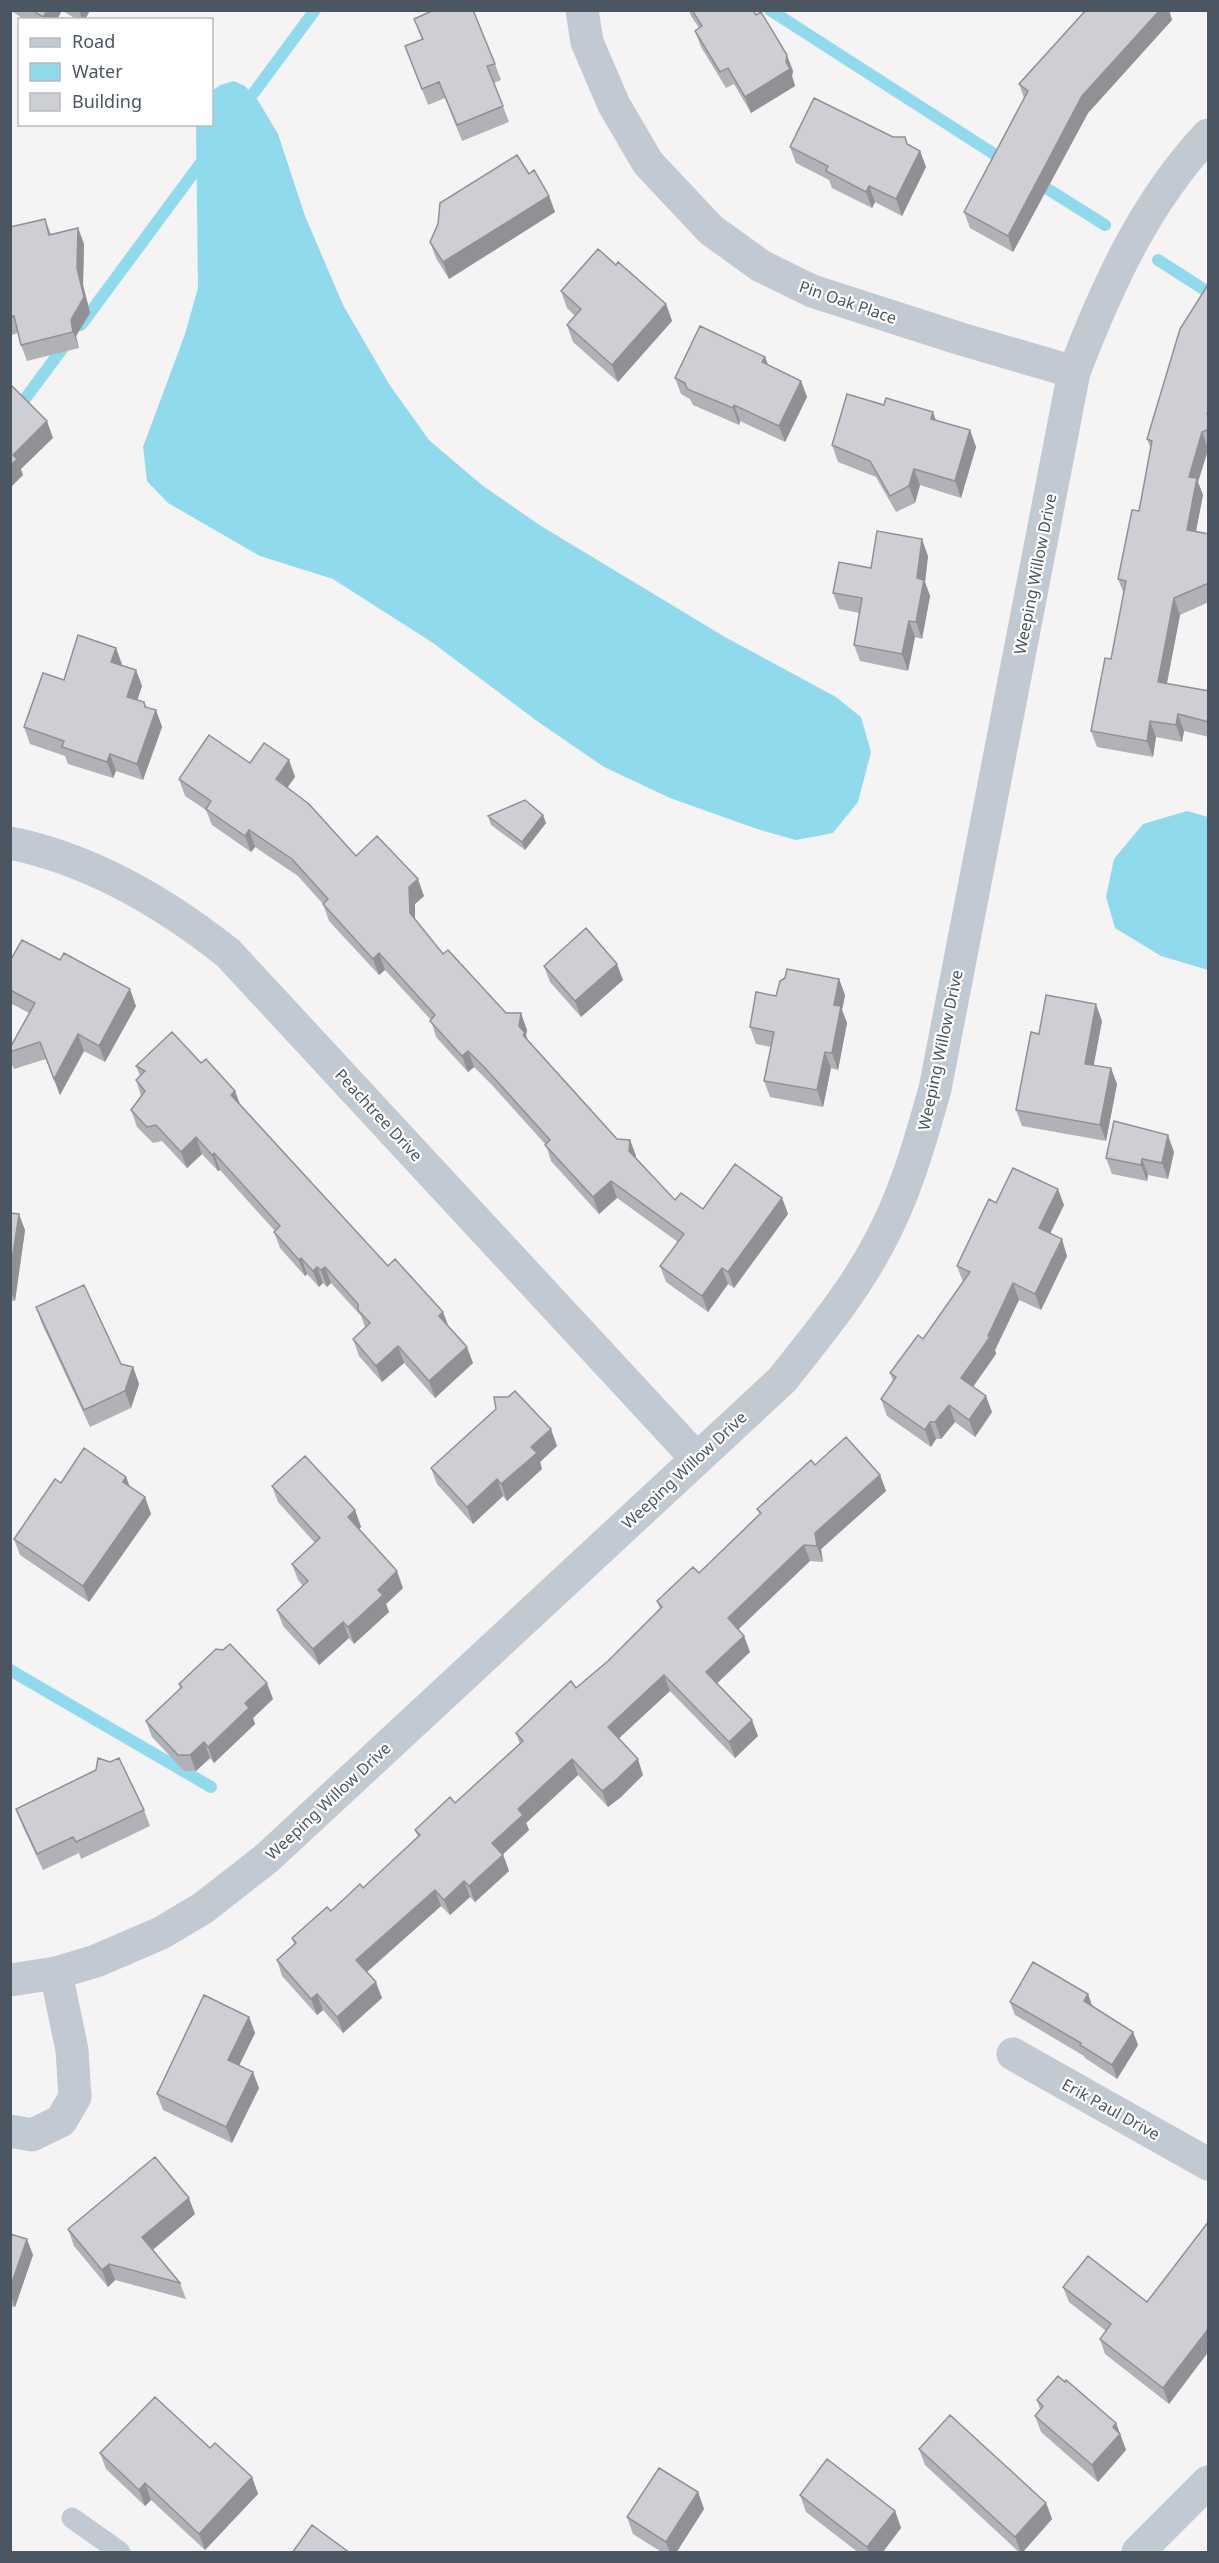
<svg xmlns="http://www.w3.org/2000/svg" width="1219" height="2563" font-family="'Noto Sans',sans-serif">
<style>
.water{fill:#90daee}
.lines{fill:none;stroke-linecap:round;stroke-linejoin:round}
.stream{stroke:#90daee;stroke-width:12}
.lane{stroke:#c1cad2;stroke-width:21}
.street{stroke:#c1cad2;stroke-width:33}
.wall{fill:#b0b2b7}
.shaded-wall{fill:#909195}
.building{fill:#cdcfd5;stroke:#909195;stroke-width:1.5}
.labels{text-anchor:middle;stroke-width:4.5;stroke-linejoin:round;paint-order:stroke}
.street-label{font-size:16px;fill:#4a5661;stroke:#fff}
</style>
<rect width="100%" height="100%" fill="#f5f3f3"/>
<path class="water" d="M234 81 245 86 259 102 278 134 305 216 343 305 389 384 429 440 483 486 541 526 725 637 836 697 861 717 871 752 858 802 833 833 796 840 757 829 670 798 604 767 537 721 433 643 333 579 260 556 168 503 147 481 143 447 185 334 198 288 196 125 212 124V91L220 85Z
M1187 811 1208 817V970L1161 956 1115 928 1106 897 1114 859 1143 824Z"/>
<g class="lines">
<path class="stream" d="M770 10 1008 163
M244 106 315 10
M1035 181 1105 225
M1158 260 1208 292
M81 325 206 156
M10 419 68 341
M10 1670 211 1787"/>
<path class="lane" d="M72 2518 120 2552"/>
<path class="street" d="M582 10 587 42 614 105 648 163 711 230 761 266 812 291 961 339 1074 372
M10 843C90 859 165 903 228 953L697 1459
M10 1980 56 1973 96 1961 161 1933 203 1908 267 1858 782 1380C816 1337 852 1294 878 1245 905 1196 920 1142 935 1089L1074 372C1107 286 1145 202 1208 135
M1013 2054 1208 2164
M10 2131 32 2135 61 2121 75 2097 72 2050 56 1973
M1138 2552 1208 2482"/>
</g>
<path class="wall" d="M10 10H90L85 20H78L64 12H61L57 20H25Z
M689 10H753L793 71 792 76 795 86 751 113 734 84 726 88 701 47 695 31 699 28 691 16Z
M1086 10H1169L1172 20 1088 113 1013 252 970 228 964 212 1024 98 1019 84Z
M414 19 495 64 501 80 494 83 509 122 462 141 445 98 428 105 405 46 422 40Z
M908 145 920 151 926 167 902 216 875 202 872 208 832 188 829 180 796 163 790 147Z
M529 174 549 196 555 212 449 279 436 258 430 242Z
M45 219 51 234 78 228 84 244 83 285 90 313 76 336 79 348 27 361 21 345 18 333 12 335 10 329V227Z
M616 265 666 304 672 321 618 382 573 342 567 325 575 316 567 308 561 291Z
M1209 283V448L1198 482 1203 495 1196 531 1209 534V602L1180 615 1167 683 1209 691V737L1184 731 1182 742 1156 737 1153 757 1097 747 1091 731 1111 659 1124 594 1118 579 1139 511 1151 449 1147 439Z
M765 357 768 365 801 381 807 397 785 442 740 421 739 425 693 405 690 399 681 394 675 378Z
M936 420 970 430 976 447 961 498 920 485 915 503 896 512 876 477 838 462 832 445Z
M928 556 925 582 930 596 922 639 915 637 908 671 860 661 854 645 860 613 839 609 833 593 871 568Z
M116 648 121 665 136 670 142 686 137 700 146 707 156 710 162 727 143 780 116 771 113 778 68 764 65 756 30 744 24 727 64 680Z
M289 760 295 777 287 788 356 856 424 896 415 904V920L443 954 506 1013 527 1030 526 1035 527 1039 617 1139 630 1140 636 1156V1158L675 1200 703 1209 782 1198 788 1214 734 1288 728 1284 708 1312 666 1282 660 1266 678 1242 617 1198 599 1214 551 1161 546 1145 492 1085 474 1067 468 1072 436 1037 431 1020 385 970 379 975 329 921 323 904 298 876 255 847 251 852 212 825 206 810 185 796 179 779 250 763Z
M488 816 546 823 525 850 491 825Z
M10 961 136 1006 105 1062 84 1051 60 1095 46 1059 14 1069 10 1060V1048L29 1013 10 1003Z
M544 966 623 980 581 1017 550 982Z
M839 979 845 995 842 1010 847 1023 838 1070 831 1068 823 1107 770 1097 764 1081 771 1047 756 1044 750 1027 776 996Z
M1102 1021 1093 1065 1117 1084 1106 1141 1022 1126 1016 1110 1039 1034Z
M201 1063 235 1091 240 1104 388 1266 443 1312 449 1328 473 1363 435 1398 404 1363 382 1382 359 1356 353 1339 365 1327 361 1316 331 1283 327 1287 323 1283 319 1287 307 1274 305 1276 280 1248 274 1232 275 1231 220 1170 218 1171 202 1154 187 1168 162 1141 153 1143 137 1127 131 1110 141 1096 136 1080 140 1076 136 1066Z
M1174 1152 1168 1179 1148 1175 1147 1181 1112 1174 1106 1158Z
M996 1203 1064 1205 1050 1233 1067 1256 1041 1310 1019 1300 995 1350 996 1354 973 1387 992 1412 975 1437 955 1422 941 1439H936L931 1447 887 1416 881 1399 893 1381 890 1373 923 1339 963 1282 957 1266Z
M10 1213 25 1230 15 1301 10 1300Z
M36 1307 121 1364 133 1367 139 1384 131 1408 90 1427 42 1324Z
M557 1446 540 1462 542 1469 507 1501 503 1496 473 1524 437 1484 431 1468Z
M815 1465 880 1475 886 1491 821 1549 823 1562 810 1561 738 1630 744 1636 750 1652 717 1683 758 1736 735 1758 670 1691 618 1738 643 1775 621 1797 608 1807 578 1775 526 1823 529 1830 503 1854 509 1871 475 1902 470 1897 450 1915 441 1906 367 1972 382 1998 343 2033 323 2010 317 2015 282 1976 277 1960 294 1944 292 1938 363 1888 418 1837 415 1830 455 1803 520 1744 516 1733 576 1688 608 1661 660 1609 657 1601 699 1573 760 1515 757 1509Z
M126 1477 130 1487 145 1497 151 1514 89 1602 20 1555 14 1539 61 1483Z
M272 1486 355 1510 361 1527 359 1529 403 1588 386 1604 389 1612 354 1644 349 1638 319 1665 283 1626 277 1610 303 1586 298 1580 292 1564 315 1543 278 1502Z
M179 1684 273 1699 253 1718 255 1724 214 1763 210 1758 196 1771H184L152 1737 146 1721 180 1689Z
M16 1809 144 1810 150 1826 81 1859 79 1853 43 1870 22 1825Z
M1088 1994 1092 2006 1133 2032 1138 2045 1117 2079 1085 2058 1084 2056 1015 2015 1010 2002Z
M249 2017 255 2033 239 2065 259 2088 232 2143 163 2110 157 2094Z
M195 2214 152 2250 180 2283 186 2299 115 2280 108 2287 74 2246 68 2229Z
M1209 2221V2351L1169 2404 1105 2354 1100 2339 1106 2331 1069 2302 1063 2287 1147 2302Z
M10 2234 33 2255 15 2307 10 2306Z
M1037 2400 1116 2423 1126 2450 1098 2482 1041 2432 1035 2416 1040 2409Z
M210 2448 252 2477 258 2494 205 2550 151 2500 145 2506 106 2469 100 2453Z
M919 2449 1046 2503 1052 2519 1022 2553H1020L925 2465Z
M698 2492 704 2509 676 2553H663L633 2534 627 2517Z
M800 2495 895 2511 901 2528 882 2553H859L806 2512Z"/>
<path class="shaded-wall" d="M47 10H61V12L57 20H44L43 17Z
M79 10H90L85 20H82Z
M1160 10H1169L1172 20 1088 113 1013 252 1008 236 1082 96Z
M787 55 793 71 792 76 795 86 751 113 745 97 786 62Z
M920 151 926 167 902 216 896 199Z
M869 186 875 202 872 208 866 192Z
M549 196 555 212 449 279 443 262Z
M78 228 84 244 83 285 90 313 76 336 79 348 73 332 71 320 77 268Z
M666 304 672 321 618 382 612 365Z
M765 357 771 373 762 362Z
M801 381 807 397 785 442 779 426Z
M734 405 740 421 739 425 733 408Z
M933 412 939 429 931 419Z
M47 421 53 438 21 469 23 475 10 488V466L13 455Z
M970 430 976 447 961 498 955 481Z
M1202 432 1208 449 1198 482 1203 495 1193 546 1187 530 1189 477Z
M914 469 920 485 915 503 909 486Z
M922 539 928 556 925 582 930 596 922 639 916 622 917 578Z
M1174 598 1180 615 1164 698 1158 682Z
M909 621 915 637 908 671 902 654Z
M116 648 122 664 117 678 111 662Z
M136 670 142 686 133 713 127 697Z
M144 702 150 718 156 710 162 727 143 780 137 764 145 707Z
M1178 714 1184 731 1182 742 1176 725Z
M1150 721 1156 737 1153 757 1147 741Z
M110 754 116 771 113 778 107 762Z
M289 760 295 777 282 795 276 779Z
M543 815 546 823 525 850 522 842Z
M249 830 255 847 251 852 245 836Z
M418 879 424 896 415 904V930L410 913 409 887Z
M379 953 385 970 379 975 373 959Z
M617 964 623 980 581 1017 575 1001Z
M839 979 845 995 842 1010 847 1023 838 1070 832 1053 834 1005Z
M130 989 136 1006 105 1062 99 1046Z
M1096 1004 1102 1021 1091 1080 1085 1064Z
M521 1013 527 1030 526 1035 531 1049 519 1026Z
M78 1034 84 1051 60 1095 54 1079Z
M468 1051 474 1067 468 1072 462 1056Z
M825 1052 831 1068 823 1107 817 1090Z
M1111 1068 1117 1084 1106 1141 1100 1125Z
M235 1091 241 1108 231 1095Z
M1168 1135 1174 1152 1168 1179 1162 1163Z
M196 1137 202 1154 187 1168 181 1152Z
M630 1140 636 1156 635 1167 629 1151Z
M214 1153 220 1170 218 1171 212 1155Z
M1142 1159 1148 1175 1147 1181 1141 1165Z
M611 1181 617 1198 599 1214 593 1197Z
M1058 1189 1064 1205 1045 1244 1039 1228Z
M782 1198 788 1214 734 1288 728 1272Z
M19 1214 25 1230 15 1301 10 1289V1274Z
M1062 1239 1067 1256 1041 1310 1035 1294Z
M301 1258 307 1274 305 1276 299 1260Z
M317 1267 323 1283 319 1287 313 1271Z
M325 1267 331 1283 327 1287 321 1270Z
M722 1268 728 1284 708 1312 702 1296Z
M1013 1283 1019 1300 995 1350 996 1354 967 1395 961 1378 988 1336Z
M443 1312 449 1328 439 1316Z
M398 1346 404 1363 382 1382 376 1366Z
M467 1347 473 1363 435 1398 429 1381Z
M133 1367 139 1384 131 1408 125 1391Z
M986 1396 992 1412 975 1437 969 1420Z
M949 1405 955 1422 941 1439 935 1422Z
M930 1422 936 1439 931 1447 925 1430Z
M551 1429 557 1446 540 1462 542 1469 507 1501 501 1484 531 1447Z
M880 1475 886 1491 821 1549 823 1562 817 1546 815 1533Z
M126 1477 132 1493 123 1482Z
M497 1479 503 1496 473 1524 467 1507Z
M145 1497 151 1514 89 1602 83 1586Z
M355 1510 361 1527 354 1534 348 1517Z
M804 1545 810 1561 733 1634 728 1618Z
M397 1571 403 1588 386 1604 389 1612 354 1644 348 1627 378 1590Z
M343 1622 349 1638 319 1665 313 1649Z
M744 1636 750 1652 712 1688 706 1672Z
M664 1675 670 1691 614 1743 608 1727Z
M267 1683 273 1699 253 1718 255 1724 214 1763 208 1747 245 1703Z
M752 1720 758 1736 735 1758 729 1742Z
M204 1742 210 1758 196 1771 190 1755Z
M572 1759 578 1775 526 1823 529 1830 498 1859 492 1843 518 1809Z
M638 1759 643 1775 621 1797 608 1807 602 1791Z
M503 1855 509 1871 475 1902 469 1886Z
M464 1881 470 1897 450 1915 444 1900Z
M435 1890 441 1906 362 1976 356 1960Z
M376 1982 382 1998 343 2033 337 2017Z
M317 1994 323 2010 317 2015 311 1999Z
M1088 1994 1093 2008 1084 2001Z
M249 2017 255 2033 234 2076 228 2060Z
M1133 2032 1138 2045 1117 2079 1112 2065Z
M253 2072 259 2088 232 2143 226 2127Z
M189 2198 195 2214 148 2254 142 2237Z
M27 2239 33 2255 15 2307 10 2293V2288Z
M109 2264 115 2280 108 2287 102 2270Z
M1209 2328V2351L1169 2404 1163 2388Z
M1116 2423 1126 2450 1098 2482 1092 2465Z
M252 2477 258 2494 205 2550 199 2534Z
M145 2483 151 2500 145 2506 139 2490Z
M698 2492 704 2509 676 2553H670L666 2542Z
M1046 2503 1052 2519 1022 2553H1021L1015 2537Z
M895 2511 901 2528 882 2553H869L867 2547Z"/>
<path class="building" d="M32 10H47L43 17Z
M434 10H473L495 64 487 66 503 106 457 125 439 82 422 89 405 46 423 39 414 19Z
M692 10H753L756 15 761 12 787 55 786 62 790 69 745 97 728 68 720 72 695 31 702 26Z
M1086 10H1160L1082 96 1008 236 964 212 1028 91 1019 84Z
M814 98 893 137H905L907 144 920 151 896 199 869 186 866 192 826 171 828 166 790 147Z
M517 155 529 174 534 170 549 196 443 262 430 242 438 224 440 203Z
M45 219 49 235 78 228 77 268 84 297 71 320 73 332 21 345 14 316 10 317V227Z
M598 249 616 265 618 262 666 304 612 365 567 325 581 309 561 291Z
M1209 283V409L1207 414 1209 417V429L1202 432 1189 477 1197 478 1187 530 1209 534V583L1174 598 1158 682 1209 691V722L1178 714 1176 725 1150 721 1147 741 1091 731 1105 658 1111 659 1126 581 1118 579 1132 510 1139 511 1152 441 1147 439 1180 329Z
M700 326 765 357 762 362 801 381 779 426 734 405 733 408 687 389 685 383 675 378Z
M10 384 47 421 13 455 17 459 10 466Z
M847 394 884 405 886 398 933 412 931 419 970 430 955 481 914 469 909 486 890 496 870 461 832 445Z
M877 531 922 539 917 578 924 580 916 622 909 621 902 654 854 645 862 598 833 593 839 562 871 568Z
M78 635 116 648 111 662 136 670 127 697 144 702 145 707 156 710 137 764 110 754 107 762 62 747 64 741 24 727 43 673 64 680Z
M209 735 250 763 264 743 289 760 276 779 309 804 356 856 377 836 418 879 409 887 410 913 443 954 448 950 506 1013H521L519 1026 525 1033 523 1035 617 1139 630 1140 629 1151 675 1200 681 1193 703 1209 735 1164 782 1198 728 1272 722 1268 702 1296 660 1266 684 1234 611 1181 593 1197 545 1145 550 1140 486 1069 468 1051 462 1056 430 1021 435 1015 379 953 373 959 323 904 328 899 292 859 249 830 245 836 206 809 211 801 179 779Z
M525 800 543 815 522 842 488 816Z
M586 928 617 964 575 1001 544 966Z
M22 940 60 960 64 953 130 989 99 1046 78 1034 54 1079 40 1042 10 1052V1048L35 1003 10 990V961Z
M787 969 839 979 834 1005 841 1006 832 1053 825 1052 817 1090 764 1081 774 1032 750 1027 756 992 776 996 780 981 785 978Z
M1046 995 1096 1004 1085 1064 1111 1068 1100 1125 1016 1110 1031 1032 1039 1034Z
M172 1032 201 1063 206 1059 235 1091 231 1095 388 1266 395 1259 443 1312 439 1316 467 1347 429 1381 398 1346 376 1366 353 1339 370 1323 358 1310V1304L325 1267 321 1270 317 1267 313 1271 301 1258 299 1260 274 1232 280 1226 214 1153 212 1155 196 1137 181 1152 156 1125 147 1127 131 1110 145 1091 136 1080 145 1071 136 1066Z
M1114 1121 1168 1135 1162 1163 1142 1159 1141 1165 1106 1158Z
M1013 1168 1058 1189 1039 1228 1062 1239 1035 1294 1013 1283 988 1336 990 1337 961 1378 986 1396 969 1420 949 1405 935 1422H930L925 1430 881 1399 896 1377 890 1373 918 1335 923 1339 970 1272 957 1266 989 1199 996 1203Z
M10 1213 19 1214 10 1274Z
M84 1285 121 1364 133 1367 125 1391 84 1410 36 1307Z
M515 1391 551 1429 531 1447 537 1453 501 1484 497 1479 467 1507 431 1468 496 1409 494 1397H508Z
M846 1437 880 1475 815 1533 817 1546 804 1545 728 1618 744 1636 706 1672 752 1720 729 1742 664 1675 608 1727 638 1759 615 1781 602 1791 572 1759 518 1809 523 1815 492 1843 503 1855 469 1886 464 1881 444 1900 435 1890 356 1960 376 1982 337 2017 317 1994 311 1999 277 1960 296 1943 292 1938 327 1907 331 1911 360 1884 363 1888 420 1835 415 1830 450 1797 455 1803 523 1741 516 1733 571 1681 576 1688 608 1661 662 1607 657 1601 693 1567 699 1573 761 1513 757 1509 811 1460 815 1465Z
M84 1448 126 1477 123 1482 145 1497 83 1586 14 1539 55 1479 61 1483Z
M305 1456 355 1510 348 1517 397 1571 378 1590 383 1595 348 1627 343 1622 313 1649 277 1610 308 1581 292 1564 320 1538 272 1486Z
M230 1644 267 1683 245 1703 249 1708 208 1747 204 1742 190 1755H178L146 1721 182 1687 179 1684 216 1649 223 1650Z
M98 1758 110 1762 119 1758 144 1810 76 1842 73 1837 37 1854 16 1809 96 1770Z
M1033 1962 1088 1994 1084 2001 1133 2032 1112 2065 1080 2045 1081 2043 1010 2002Z
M204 1995 249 2017 228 2060 253 2072 226 2127 157 2094Z
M155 2157 189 2198 142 2237 180 2283 109 2264 102 2270 68 2229Z
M1209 2221V2328L1163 2388 1100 2339 1111 2324 1063 2287 1088 2256 1147 2302Z
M10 2234 27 2239 10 2288Z
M1058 2376 1065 2382 1066 2380 1116 2423 1113 2427 1120 2434 1092 2465 1035 2416 1043 2406 1037 2400Z
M155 2397 210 2448 215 2443 252 2477 199 2534 145 2483 139 2490 100 2453Z
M950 2415 1046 2503 1015 2537 919 2449Z
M827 2459 895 2511 867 2547 800 2495Z
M659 2468 698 2492 666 2542 627 2517Z
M312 2525 350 2553H292Z"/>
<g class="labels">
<g class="street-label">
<text transform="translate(848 302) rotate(19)" y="6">Pin Oak Place</text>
<text transform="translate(1035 574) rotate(-79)" y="6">Weeping Willow Drive</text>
<text transform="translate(940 1050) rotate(-78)" y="6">Weeping Willow Drive</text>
<text transform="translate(379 1115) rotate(47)" y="6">Peachtree Drive</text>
<text transform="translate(684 1470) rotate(-43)" y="6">Weeping Willow Drive</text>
<text transform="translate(328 1801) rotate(-43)" y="6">Weeping Willow Drive</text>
<text transform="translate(1111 2109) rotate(29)" y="6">Erik Paul Drive</text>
</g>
</g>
<rect width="1219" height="2563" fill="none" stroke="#4a5661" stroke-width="24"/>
<rect x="18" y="18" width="195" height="108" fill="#ffffff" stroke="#b7bbc0" stroke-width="1.5"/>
<rect x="30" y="38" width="30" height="9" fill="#c1cad2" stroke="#b7bbc0" stroke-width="1.5"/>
<text x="72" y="48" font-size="18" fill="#4a5661">Road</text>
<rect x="30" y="63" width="30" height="18" fill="#90daee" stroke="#b7bbc0" stroke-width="1.5"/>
<text x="72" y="78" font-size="18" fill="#4a5661">Water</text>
<rect x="30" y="93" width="30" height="18" fill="#cdcfd5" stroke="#b7bbc0" stroke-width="1.5"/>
<text x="72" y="108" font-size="18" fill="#4a5661">Building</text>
</svg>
